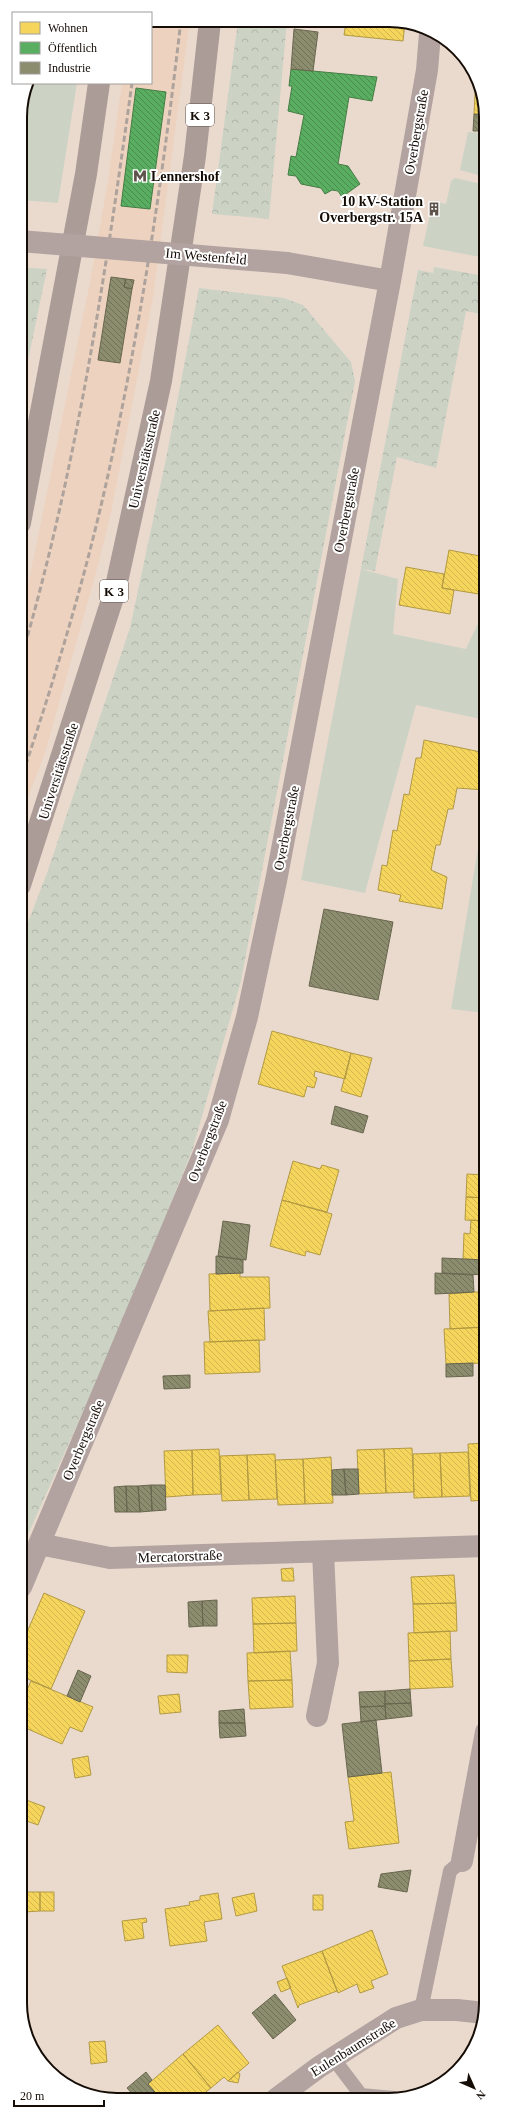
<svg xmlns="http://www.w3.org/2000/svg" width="506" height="2120" font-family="Georgia,serif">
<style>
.built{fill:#edd3bf}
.grass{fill:#ccd3c5}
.forest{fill:url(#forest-crowns)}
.homes{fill:url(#homes-back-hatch);stroke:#b29942}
.public{fill:url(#public-back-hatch);stroke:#457d45}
.industry{fill:url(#industry-back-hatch);stroke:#68664e}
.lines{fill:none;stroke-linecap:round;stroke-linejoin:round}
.service{stroke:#b2a3a0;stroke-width:14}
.minor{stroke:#b2a3a0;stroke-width:22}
.trunk{stroke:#ac9c98;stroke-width:22}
.rail{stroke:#aea39c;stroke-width:3;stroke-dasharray:6 3;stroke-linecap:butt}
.minor-bridge{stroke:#b2a3a0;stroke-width:22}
.labels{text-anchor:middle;stroke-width:4;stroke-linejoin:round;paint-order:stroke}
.shield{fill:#fff;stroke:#5a5550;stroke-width:1}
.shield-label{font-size:13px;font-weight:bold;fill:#140c05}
.street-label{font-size:14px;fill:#140c05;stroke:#fff}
.poi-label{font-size:14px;font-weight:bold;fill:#140c05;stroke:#fff;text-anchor:start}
.rim{fill:none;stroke:#140c05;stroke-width:2}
</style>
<defs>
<pattern id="forest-crowns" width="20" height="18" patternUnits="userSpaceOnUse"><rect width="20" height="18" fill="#ccd3c5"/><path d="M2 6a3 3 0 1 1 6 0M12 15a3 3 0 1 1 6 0" fill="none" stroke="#aeb4a8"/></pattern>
<pattern id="homes-back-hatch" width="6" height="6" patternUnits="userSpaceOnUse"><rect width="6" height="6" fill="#f6d55c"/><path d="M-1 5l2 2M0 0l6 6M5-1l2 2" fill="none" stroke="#d2b64e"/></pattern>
<pattern id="public-back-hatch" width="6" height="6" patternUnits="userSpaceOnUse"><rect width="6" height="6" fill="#5aae61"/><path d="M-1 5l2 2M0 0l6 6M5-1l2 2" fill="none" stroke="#498c4e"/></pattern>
<pattern id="industry-back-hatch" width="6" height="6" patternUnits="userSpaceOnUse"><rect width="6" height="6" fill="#8c8c6e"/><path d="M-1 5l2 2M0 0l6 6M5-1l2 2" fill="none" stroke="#717158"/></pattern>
</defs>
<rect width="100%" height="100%" fill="#eadace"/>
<path class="built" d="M151 20H190L153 298 111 513 99 562 46 750 20 819V624L90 282 107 186 122 83H151Z"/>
<path class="grass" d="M27 83H77L58 203 20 200V111Z
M468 132 485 133V177L460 170Z
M455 178 482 184 478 206 485 208 482 228 485 229V258L423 246 433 201 446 204 451 181Z
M361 569 398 579 393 634 466 649 477 625 485 626V720L416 705 365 893 301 880Z
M483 819H485V1013L451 1009Z"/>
<path class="forest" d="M238 21H287L269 219 212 214Z
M20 267 47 269 20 399Z
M434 267 479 275 478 283 485 284V315L466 311 436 468 397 457 375 571 361 569 418 270 433 273Z
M199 288 284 298 303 305 351 362 355 381 241 981 192 1151 118 1334 21 1550 20 943 47 873 130 628 166 459Z"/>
<path class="homes" d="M346 22H405L403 41 344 35Z
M476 75 485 104V115L474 114Z
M449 550 485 557V595L442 588Z
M406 567 444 574 442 588 454 590 450 614 399 605Z
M424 740 485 753V790L457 788 453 809H448L440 845H436L431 870 447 877 442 909 399 901 401 895 378 890 382 865 387 866 393 830 397 831 404 794 409 795 416 758H421Z
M272 1031 351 1053 345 1079 315 1071 314 1077 317 1078 314 1088 307 1086 304 1097 258 1084Z
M351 1053 372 1058 361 1097 341 1091Z
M293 1161 320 1169 322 1165 339 1170 327 1212 282 1200Z
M467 1174 486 1175V1198L466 1197Z
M466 1197 486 1198V1221L465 1220Z
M282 1200 332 1214 320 1255 306 1251 305 1256 270 1246Z
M471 1220 486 1221V1260L463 1259 464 1233 470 1234Z
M240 1273V1277H269L270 1308 210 1311 209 1274Z
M474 1292H486V1327L450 1329 449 1294Z
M264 1308 265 1340 210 1342 208 1311Z
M486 1327V1363L446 1364 444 1329Z
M259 1340 260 1372 205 1374 204 1342Z
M486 1443V1500L471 1501 468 1444Z
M412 1448 414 1492 386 1493 384 1449Z
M219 1449 221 1494 193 1495 192 1450Z
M384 1449 386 1493 359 1494 357 1450Z
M192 1450 193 1495 166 1497 164 1451Z
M468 1452 470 1496 442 1497 440 1453Z
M440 1453 442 1497 414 1498 413 1454Z
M275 1454 277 1499 249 1500 247 1455Z
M247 1455 249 1500 222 1501 220 1456Z
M331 1457 333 1503 305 1504 303 1459Z
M303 1459 305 1504 278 1505 275 1460Z
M293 1568 294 1581H282L281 1569Z
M454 1575 456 1603 413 1604 411 1577Z
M44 1593 85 1611 51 1689 21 1676V1646Z
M295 1596 296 1623 253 1624 252 1598Z
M456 1603 457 1631 414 1633 413 1604Z
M296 1623 297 1651 254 1653 253 1624Z
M450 1631 451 1659 409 1661 408 1633Z
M290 1651 292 1680 248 1681 247 1653Z
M167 1655H188L187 1673 167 1672Z
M451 1659 453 1687 410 1689 409 1661Z
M292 1680 293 1707 250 1709 248 1681Z
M31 1681 93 1707 82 1732 70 1727 62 1744 21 1726V1704Z
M179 1694 181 1712 160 1714 158 1696Z
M88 1756 91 1775 75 1778 72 1759Z
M391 1772 399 1843 349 1849 345 1822 354 1821 348 1777Z
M21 1798 45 1807 38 1825 21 1819Z
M23 1892H40V1911L24 1912Z
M40 1892H54V1911H40Z
M218 1893 222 1919 204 1922 207 1941 170 1946 165 1909 190 1905 189 1902 200 1900V1896Z
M254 1893 257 1911 236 1916 232 1898Z
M313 1895H323V1910H313Z
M146 1918 147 1922 142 1923 144 1938 125 1941 122 1921Z
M372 1930 388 1974 371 1981 374 1988 360 1993 357 1984 338 1993 322 1951Z
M322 1951 337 1991 299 2005 298 2008 282 1966Z
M287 1978 291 1988 281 1992 277 1982Z
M218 2025 249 2063 228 2081 224 2077 211 2088 183 2054Z
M105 2041 107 2062 91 2064 89 2042Z
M183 2054 211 2088 198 2098H160L148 2084Z
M238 2072 240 2074 238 2083 228 2081Z"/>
<path class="public" d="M291 69 377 77 372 101 349 97 338 164 348 166 360 184 342 197 338 191 332 190 325 194 321 188 301 184 296 176 288 175 291 156 296 157 304 115 288 111 292 86H289Z
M136 88 166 92 150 209 121 206Z"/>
<path class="industry" d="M294 29 318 32 313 71 291 69Z
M474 114 485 115V131H473Z
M111 277 126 279 124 287 132 289 120 363 98 360Z
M126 279 134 280 132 289 124 287Z
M324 909 393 922 378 1000 309 986Z
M479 1032 485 1033V1067H480Z
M335 1106 368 1116 363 1133 331 1124Z
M223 1221 250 1225 246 1260 218 1256Z
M216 1256 243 1260V1273L216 1274Z
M442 1258 486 1260V1275L442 1273Z
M435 1273 473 1275 474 1292 435 1294Z
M473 1363V1376L446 1377V1364Z
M190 1375V1388L164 1389 163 1376Z
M344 1469 346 1495H332V1470Z
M344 1469H358L359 1494 346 1495Z
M151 1485 152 1511 140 1512 138 1486Z
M151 1485H165L166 1510 152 1511Z
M126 1486 127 1512H115L114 1487Z
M126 1486H138L140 1512H127Z
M217 1600V1626H203L202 1601Z
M202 1601 203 1626 189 1627 188 1602Z
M78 1670 91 1676 80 1702 67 1696Z
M410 1689 411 1703 385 1704V1691Z
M385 1691V1706L360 1707 359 1692Z
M411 1703 412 1716 386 1719 385 1704Z
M385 1706 386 1719 361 1722 360 1707Z
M244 1709 245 1723H219V1711Z
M376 1720 382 1773 348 1777 342 1724Z
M219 1723H245L246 1736 220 1738Z
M482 1863H486V1881H481Z
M411 1870 407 1892 378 1887 381 1874Z
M275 1994 296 2020 273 2039 252 2013Z
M146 2072 152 2080 148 2084 160 2098H136L127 2088Z"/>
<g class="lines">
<path class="service" d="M421 2010 450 1871 462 1861
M333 2058 361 2095 394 2098"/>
<path class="minor" d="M287 263 390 281
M39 1544 110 1558 486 1546
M21 1587 218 1120 247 1017 276 881 390 281 427 70 430 34
M317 1716 328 1663 323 1552
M462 1861 486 1732
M276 2099 319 2067 396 2018 421 2010H457L485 2013"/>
<path class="trunk" d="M20 523 86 174 99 83
M20 885 115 591 161 381 195 156 210 21"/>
<path class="rail" d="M20 662C76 473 105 278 132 83
M20 782C53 684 83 586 106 484 140 332 163 176 181 20"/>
<path class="minor-bridge" d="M20 241 287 263"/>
</g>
<defs>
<g id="metro-bare" transform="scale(1.08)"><path d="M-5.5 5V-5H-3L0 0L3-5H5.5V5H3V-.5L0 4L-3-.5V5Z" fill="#5f544b" stroke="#fff" stroke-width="2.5" paint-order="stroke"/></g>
<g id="building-bare" transform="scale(1.08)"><path d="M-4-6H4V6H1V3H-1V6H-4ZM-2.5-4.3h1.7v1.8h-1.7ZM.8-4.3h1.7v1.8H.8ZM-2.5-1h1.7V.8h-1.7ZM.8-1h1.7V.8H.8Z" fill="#5f544b" stroke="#fff" stroke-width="2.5" paint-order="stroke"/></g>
</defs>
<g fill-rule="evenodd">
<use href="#metro-bare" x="140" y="176"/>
<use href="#building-bare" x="434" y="209"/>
</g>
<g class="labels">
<g class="shield">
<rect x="186" y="104" width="28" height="22" rx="3"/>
<rect x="100" y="580" width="28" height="22" rx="3"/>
</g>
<g class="shield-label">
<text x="200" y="120">K 3</text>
<text x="114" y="596">K 3</text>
</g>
<g class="street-label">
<text transform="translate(416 132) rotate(-80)" y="5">Overbergstraße</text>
<text transform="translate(206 256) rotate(5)" y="5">Im Westenfeld</text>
<text transform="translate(144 459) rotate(-77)" y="5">Universitätsstraße</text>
<text transform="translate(346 510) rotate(-79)" y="5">Overbergstraße</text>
<text transform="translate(58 771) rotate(-72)" y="5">Universitätsstraße</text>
<text transform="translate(286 828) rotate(-79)" y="5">Overbergstraße</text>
<text transform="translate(207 1141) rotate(-69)" y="5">Overbergstraße</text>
<text transform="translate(83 1440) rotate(-67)" y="5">Overbergstraße</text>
<text transform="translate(180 1556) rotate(-2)" y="5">Mercatorstraße</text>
<text transform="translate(353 2047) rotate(-32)" y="5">Eulenbaumstraße</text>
</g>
<g class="poi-label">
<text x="151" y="181">Lennershof</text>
<text x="423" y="206" text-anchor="end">10 kV-Station<tspan x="423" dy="16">Overbergstr. 15A</tspan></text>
</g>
</g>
<path d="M0 0H506V2120H0ZM117 27H389A90 90 0 0 1 479 117V2003A90 90 0 0 1 389 2093H117A90 90 0 0 1 27 2003V117A90 90 0 0 1 117 27Z" fill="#fff" fill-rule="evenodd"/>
<path class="rim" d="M117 27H389A90 90 0 0 1 479 117V2003A90 90 0 0 1 389 2093H117A90 90 0 0 1 27 2003V117A90 90 0 0 1 117 27Z"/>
<rect x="12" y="12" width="140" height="72" fill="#ffffff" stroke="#a19e9b"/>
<rect x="20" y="22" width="20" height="12" fill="#f6d55c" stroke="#a19e9b"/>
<text x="48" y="32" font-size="12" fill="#140c05">Wohnen</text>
<rect x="20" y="42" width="20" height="12" fill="#5aae61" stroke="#a19e9b"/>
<text x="48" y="52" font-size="12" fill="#140c05">Öffentlich</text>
<rect x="20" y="62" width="20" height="12" fill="#8c8c6e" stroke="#a19e9b"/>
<text x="48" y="72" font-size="12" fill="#140c05">Industrie</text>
<g transform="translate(474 2088) rotate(135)" stroke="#ffffff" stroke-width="3" paint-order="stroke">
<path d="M0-3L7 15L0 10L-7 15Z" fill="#140c05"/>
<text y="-6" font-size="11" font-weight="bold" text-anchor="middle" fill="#140c05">N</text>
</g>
<path d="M14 2100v6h90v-6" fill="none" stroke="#140c05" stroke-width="2"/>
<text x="20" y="2100" font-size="12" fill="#140c05" stroke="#ffffff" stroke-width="3" paint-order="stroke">20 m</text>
</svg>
